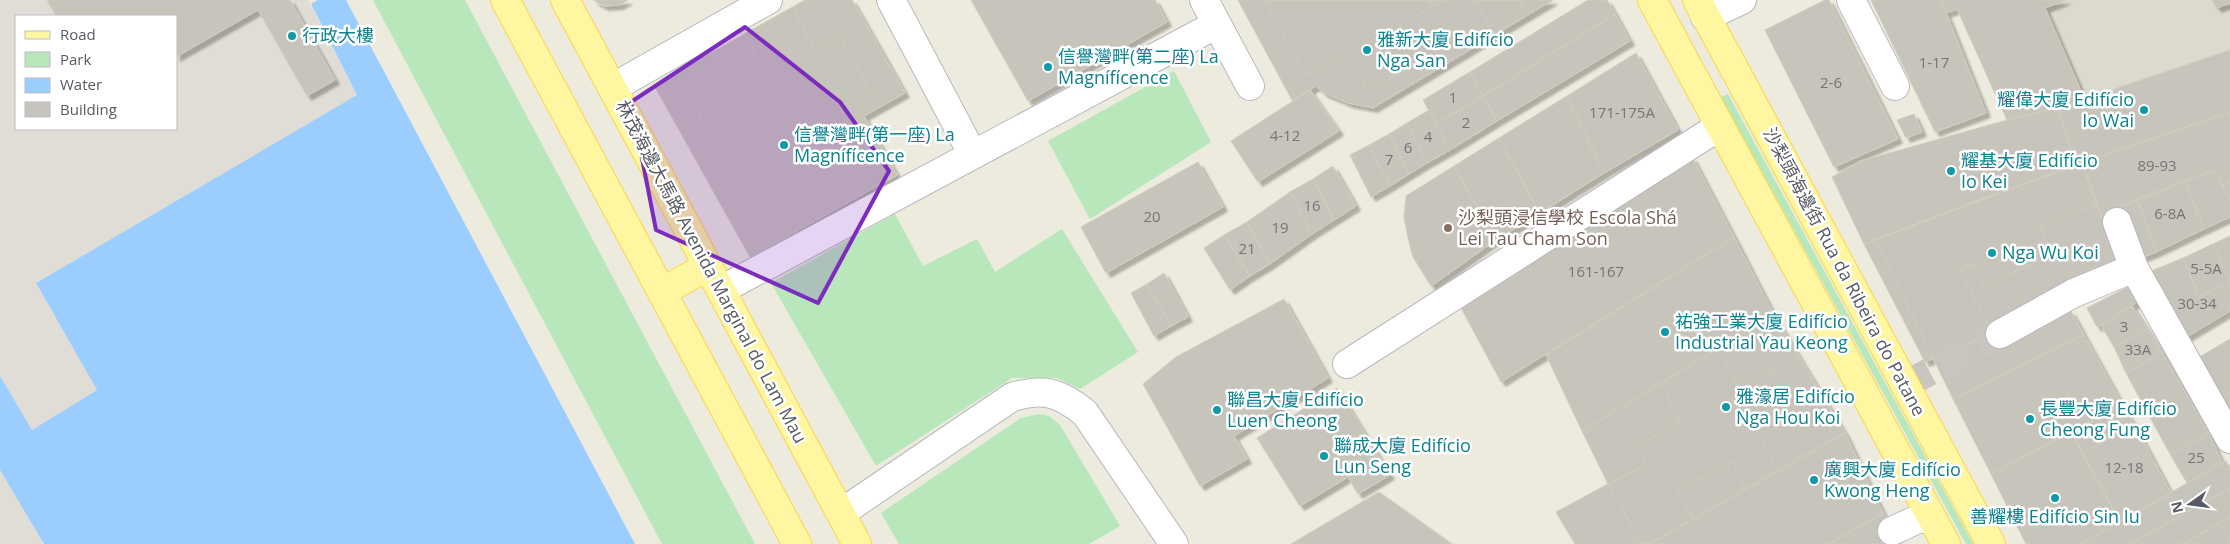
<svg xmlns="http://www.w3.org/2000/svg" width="2230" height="544" font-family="'Open Sans','Noto Sans SC',sans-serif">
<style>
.industrial{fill:#e0ddd6;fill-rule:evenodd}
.education{fill:#dcdacd}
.green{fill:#b7e7ba}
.water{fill:#9ccdff}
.building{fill:#c7c4bb;stroke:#d2ccbc;filter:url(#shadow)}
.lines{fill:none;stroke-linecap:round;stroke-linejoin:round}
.minor-tunnel{stroke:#c8c6bf;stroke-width:28;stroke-dasharray:28 14;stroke-linecap:butt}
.minor-casing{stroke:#b7b9bf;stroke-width:30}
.major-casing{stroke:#fed645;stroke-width:30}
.minor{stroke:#fff;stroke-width:28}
.major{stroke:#fff6a1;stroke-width:28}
.marked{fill:#7b2cbf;fill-opacity:0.2;stroke:#7b2cbf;stroke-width:4;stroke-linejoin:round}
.culture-dot{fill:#0f9aa8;stroke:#fff;stroke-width:2}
.education-dot{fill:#8d6e63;stroke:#fff;stroke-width:2}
.labels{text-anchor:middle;stroke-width:5;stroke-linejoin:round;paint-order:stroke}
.number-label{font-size:15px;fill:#737578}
.culture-label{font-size:18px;fill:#0d838f;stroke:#fff;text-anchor:start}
.education-label{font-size:18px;fill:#785e54;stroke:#fff;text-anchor:start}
.street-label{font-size:18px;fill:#575b61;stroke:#fff}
</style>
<defs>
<filter id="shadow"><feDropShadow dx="4.5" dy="4.5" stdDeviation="1" flood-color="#0004"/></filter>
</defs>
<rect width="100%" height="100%" fill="#edeade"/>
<path class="industrial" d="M0 0H308L357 95 36 283 97 390 32 430 0 376ZM16 16H176V129H16Z
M0 470 44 544H0Z"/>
<path class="education" d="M1941 0H2230V50L2058 108 2007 120 1957 9Z"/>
<path class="green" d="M373 0H465L755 544H662Z
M1174 71 1211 142 1090 219 1048 141Z
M1728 94 1973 544H1966L1721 97Z
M895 214 923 266 977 239 995 272 1062 229 1138 352 1080 389 1057 378H1012L876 466 771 283Z
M1039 414 1049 416 1060 425 1120 526 1089 544H899L881 513 1021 418Z"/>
<path class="water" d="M318 0H346L635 544H44L0 470V376L32 430 97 390 36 283 357 95 311 4Z"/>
<path class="building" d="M47 0H290L335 80 307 96 258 10 176 57V16H56Z
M593 0H628L619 5 604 6Z
M805 0H852L905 93 864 116 897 175 750 257 654 85Z
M971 0H1155L1167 22 1028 101Z
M1238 0H1553L1373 108 1348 103 1324 93 1316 86 1292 100Z
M1270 0H1428L1432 7 1399 25 1420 61 1368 91 1346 52 1306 75 1265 3Z
M1428 0H1444L1432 7Z
M1475 0H1519L1523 7 1489 26Z
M1588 0H1607L1615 14 1483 96 1470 72Z
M1825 0H1829L1898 139 1834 167 1765 30Z
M1871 0H1941L1986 113 1935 132Z
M1941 0H2066L2045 8 2084 98 2058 108 2007 120 1957 9 1946 13Z
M2212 0H2230V3L2217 8Z
M793 7 815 51 840 36 870 91 839 107 869 164 820 189 808 166 744 197 686 91 756 54 744 34Z
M1615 14 1630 41 1497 121 1483 96Z
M2230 50V112L2076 166 2058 108Z
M1636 53 1678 130 1604 173 1567 96Z
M1470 72 1483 96 1436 124 1423 100Z
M1310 90 1339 131 1258 182 1231 141Z
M1483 96 1497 121 1450 150 1436 124Z
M1567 96 1604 173 1540 213 1499 138Z
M2058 108 2076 166 1967 204 1864 244 1832 177 1861 161 2007 120Z
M1429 110 1450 150 1427 163 1407 123Z
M2230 112V182L2222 185 2214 170 2100 215 2082 162Z
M1914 114 1922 132 1906 138 1897 120Z
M1407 123 1427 163 1409 174 1389 134Z
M1389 134 1409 174 1390 186 1369 145Z
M1499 138 1540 213 1496 240 1454 166Z
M1369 145 1390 186 1371 197 1350 155Z
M1692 157 1734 237 1501 382 1460 306Z
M1198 162 1223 207 1106 273 1081 227Z
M2082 162 2119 263 1992 333 1925 362 1864 244Z
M2082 162 2097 205 2040 226 2053 254 1983 286 1974 264 1960 270 1992 333 1933 358 1876 240Z
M1333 166 1356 206 1334 220 1313 179Z
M1454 166 1496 240 1431 286 1413 257 1408 238 1404 218 1406 196Z
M2214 170 2230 201V217L2204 229 2185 181Z
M1313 179 1334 220 1312 234 1290 192Z
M2185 181 2204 229 2156 252 2137 199Z
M2230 182V201L2222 185Z
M1290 192 1312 234 1270 264 1247 222Z
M2137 199 2156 252 2141 258 2121 206Z
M1247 222 1270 264 1250 276 1224 235Z
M1224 235 1250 276 1230 290 1204 248Z
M2230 236V279L2229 280 2213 244Z
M1734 237 1774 315 1582 431 1546 355Z
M2213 244 2230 282 2199 297 2183 258Z
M2183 258 2199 297 2230 282V311L2185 338 2144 274Z
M1164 273 1188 317 1171 326 1147 284Z
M1147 284 1171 326 1154 336 1131 293Z
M2132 285 2139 301 2097 327 2087 308Z
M1284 299 1328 378 1234 436 1247 459 1200 486 1143 384 1176 357Z
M2132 306 2147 329 2114 347 2101 325Z
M2071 311 2084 335 1953 399 1933 358 1992 333 1997 344Z
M1774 315 1845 433 1649 544H1575L1556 512 1608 484 1582 431Z
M2147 329 2162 353 2126 373 2114 347Z
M2084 335 2122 404 1991 474 1953 399Z
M2230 339V393L2220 399 2196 359Z
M1719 348 1737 386 1772 367 1795 410 1757 430 1778 471 1744 490 1733 462 1678 490 1693 519 1649 544H1642L1608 484 1646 465 1637 446 1679 422 1662 383Z
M2162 353 2209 434 2170 454 2126 373Z
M1337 388 1390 475 1358 494 1348 477 1300 506 1257 438Z
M2230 393V416L2220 399Z
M2122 404 2134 424 2083 453 2071 433Z
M2134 424 2171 493 2120 522 2083 453Z
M1845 433 1883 513 1829 544H1649Z
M2071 433 2120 522 2080 544H2026L1991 474Z
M2209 434 2222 463 2187 483 2170 454Z
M2226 461 2230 468V488L2130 544H2080Z
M2230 488V517L2183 544H2130Z
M1379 492 1452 544H1291Z
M1883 513 1898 544H1829Z
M2230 517V544H2183Z"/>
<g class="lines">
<path class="minor-tunnel" d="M1905 385 2000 334"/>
<g class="minor-casing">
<path id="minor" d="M891 0 973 155
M1204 0 1250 86
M1851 0 1895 86
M1705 17 1742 0
M612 88 768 0
M2117 222 2134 268 2230 439
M721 290 1217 24
M2000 334 2074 293 2134 268
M1347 364 1720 126
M841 513 1012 397C1044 388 1059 392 1085 413L1174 544
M1892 531 1918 519H1932"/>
</g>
<g class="major-casing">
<path id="major" d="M505 0 797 544
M565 0 857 544
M1652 0 1946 544
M1697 0 1991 544
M662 292 708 266"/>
</g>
<use href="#minor" class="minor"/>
<use href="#major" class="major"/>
</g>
<path class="marked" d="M745 27 840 102 889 171 818 303 656 230 631 102Z"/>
<g class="culture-dot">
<circle cx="292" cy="36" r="5"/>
<circle cx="1367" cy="50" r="5"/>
<circle cx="1048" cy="67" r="5"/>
<circle cx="2144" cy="110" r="5"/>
<circle cx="784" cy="145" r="5"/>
<circle cx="1951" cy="171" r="5"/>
<circle cx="1992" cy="253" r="5"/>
<circle cx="1665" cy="332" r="5"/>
<circle cx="1726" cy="407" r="5"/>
<circle cx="1217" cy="410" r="5"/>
<circle cx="2030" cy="419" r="5"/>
<circle cx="1324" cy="456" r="5"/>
<circle cx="1814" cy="480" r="5"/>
<circle cx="2055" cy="498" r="5"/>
</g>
<circle class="education-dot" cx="1448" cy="228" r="5"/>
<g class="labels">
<g class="number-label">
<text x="1934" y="68">1-17</text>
<text x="1831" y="88">2-6</text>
<text x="1453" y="103">1</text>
<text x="1622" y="118">171-175A</text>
<text x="1466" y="128">2</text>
<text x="1285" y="141">4-12</text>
<text x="1428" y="142">4</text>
<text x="1408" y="153">6</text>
<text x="1389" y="165">7</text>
<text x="2157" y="171">89-93</text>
<text x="1312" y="211">16</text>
<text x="2170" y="219">6-8A</text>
<text x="1152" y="222">20</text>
<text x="1280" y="233">19</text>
<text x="1247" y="254">21</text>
<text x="2206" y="274">5-5A</text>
<text x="1596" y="277">161-167</text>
<text x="2197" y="309">30-34</text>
<text x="2124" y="332">3</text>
<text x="2138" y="355">33A</text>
<text x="2196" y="463">25</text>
<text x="2124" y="473">12-18</text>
</g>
<g class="culture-label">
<text x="302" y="42">行政大樓</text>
<text x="1377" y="46">雅新大廈 Edifício<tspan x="1377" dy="21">Nga San</tspan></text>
<text x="1058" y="63">信譽灣畔(第二座) La<tspan x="1058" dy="21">Magnífícence</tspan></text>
<text x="2134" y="106" text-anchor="end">耀偉大廈 Edifício<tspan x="2134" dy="21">Io Wai</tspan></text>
<text x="794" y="141">信譽灣畔(第一座) La<tspan x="794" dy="21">Magnífícence</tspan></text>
<text x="1961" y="167">耀基大廈 Edifício<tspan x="1961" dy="21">Io Kei</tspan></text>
<text x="2002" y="259">Nga Wu Koi</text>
<text x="1675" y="328">祐強工業大廈 Edifício<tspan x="1675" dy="21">Industrial Yau Keong</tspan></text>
<text x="1736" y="403">雅濠居 Edifício<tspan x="1736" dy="21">Nga Hou Koi</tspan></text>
<text x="1227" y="406">聯昌大廈 Edifício<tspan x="1227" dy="21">Luen Cheong</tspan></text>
<text x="2040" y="415">長豐大廈 Edifício<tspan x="2040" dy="21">Cheong Fung</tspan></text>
<text x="1334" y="452">聯成大廈 Edifício<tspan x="1334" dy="21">Lun Seng</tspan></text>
<text x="1824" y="476">廣興大廈 Edifício<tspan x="1824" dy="21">Kwong Heng</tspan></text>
<text x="2055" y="523" text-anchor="middle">善耀樓 Edifício Sin Iu</text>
</g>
<g class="education-label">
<text x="1458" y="224">沙梨頭浸信學校 Escola Shá<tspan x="1458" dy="21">Lei Tau Cham Son</tspan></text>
</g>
<g class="street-label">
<text transform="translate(711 272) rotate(62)" y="6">林茂海邊大馬路 Avenida Marginal do Lam Mau</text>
<text transform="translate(1844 272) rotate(62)" y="6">沙梨頭海邊街 Rua da Ribeira do Patane</text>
</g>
</g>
<rect x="15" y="15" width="162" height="115" fill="#ffffff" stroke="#bcbdc0"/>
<rect x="25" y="31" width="25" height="8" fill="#fff6a1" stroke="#bcbdc0"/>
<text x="60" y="40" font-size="15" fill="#575b61">Road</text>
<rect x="25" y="52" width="25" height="15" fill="#b7e7ba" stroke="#bcbdc0"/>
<text x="60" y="65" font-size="15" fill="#575b61">Park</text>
<rect x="25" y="78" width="25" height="15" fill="#9ccdff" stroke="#bcbdc0"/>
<text x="60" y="90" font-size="15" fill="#575b61">Water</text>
<rect x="25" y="102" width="25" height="15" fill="#c7c4bb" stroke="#bcbdc0"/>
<text x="60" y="115" font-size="15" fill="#575b61">Building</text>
<g transform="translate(2190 504) rotate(256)" stroke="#ffffff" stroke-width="4" paint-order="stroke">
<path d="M0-4L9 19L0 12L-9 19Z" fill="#575b61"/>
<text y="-8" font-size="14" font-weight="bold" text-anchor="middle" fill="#575b61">N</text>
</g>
</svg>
